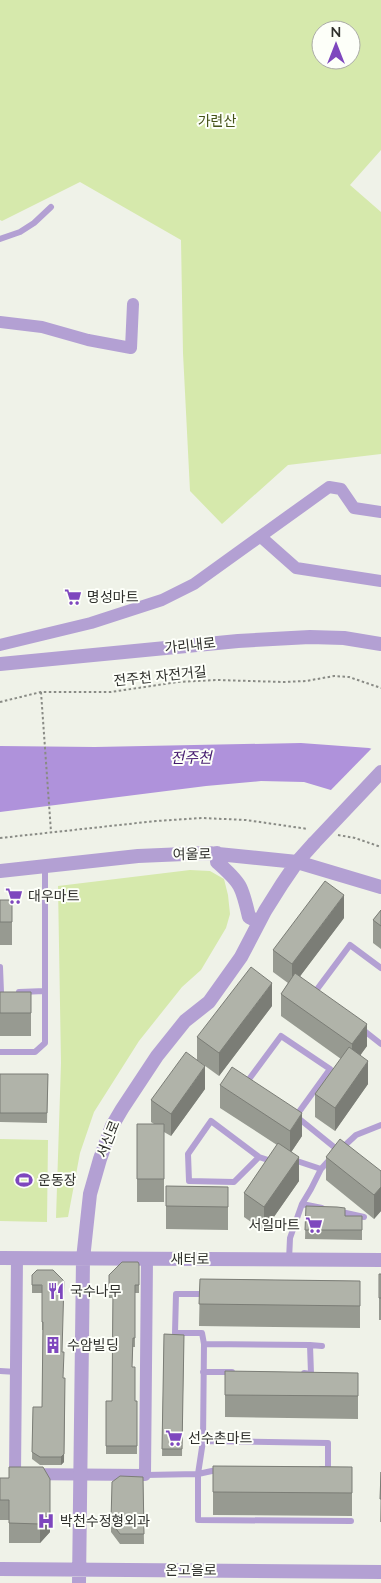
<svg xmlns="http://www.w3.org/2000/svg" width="381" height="1583" font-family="Lato,'Noto Sans KR',sans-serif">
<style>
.green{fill:#d6e9ac;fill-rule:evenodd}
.water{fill:#af92db}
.pier{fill:#eff2e8}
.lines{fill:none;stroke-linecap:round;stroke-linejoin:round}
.path{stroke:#898b85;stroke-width:2;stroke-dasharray:2.5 2.5;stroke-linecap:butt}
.service{stroke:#b3a0d3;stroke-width:6}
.minor{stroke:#b3a0d3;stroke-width:12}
.tertiary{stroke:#b3a0d3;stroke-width:14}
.tertiary-bridge{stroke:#b3a0d3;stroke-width:14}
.wall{fill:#979a91}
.shaded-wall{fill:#7b7d76}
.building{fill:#b0b3a9;stroke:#7b7d76}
.labels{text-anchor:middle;stroke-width:4;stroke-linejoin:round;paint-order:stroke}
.park-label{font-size:14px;fill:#45531a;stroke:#fdfff9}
.poi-label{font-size:14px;fill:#2f302c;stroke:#fdfff9;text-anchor:start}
.street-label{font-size:14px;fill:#2f302c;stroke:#fdfff9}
.water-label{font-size:15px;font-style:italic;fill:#43196e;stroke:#fdfff9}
</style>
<rect width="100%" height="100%" fill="#eff2e8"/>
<path class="green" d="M0 0H381V150L350 185 381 212V454L288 465 222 524 190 491 183 353 181 240 80 182 2 221 0 220ZM321 30H351V60H321Z
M190 870 210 871 224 879 228 895 230 914 226 928 201 970 182 987 139 1041 94 1112 80 1153 68 1217 56 1218 61 1063 58 886Z
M0 1139 48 1140 47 1222 0 1221Z"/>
<path class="water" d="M301 743 369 748 381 752V805L304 782 261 781 206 786 0 812V746L95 747Z"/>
<path class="pier" d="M373 747 381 749V807L329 792Z"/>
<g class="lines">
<path class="path" d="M41 692 51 832
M0 702 41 692H111L178 682 217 680 283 682 306 681 334 676 349 677 381 688
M338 835 355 838 381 847
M0 838 156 821 202 818 246 820 308 829"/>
<path class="service" d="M0 239 20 232 34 223 51 207
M0 967 1 992
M19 992 45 991
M318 995 315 992 350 945 381 968
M362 1029 381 1044
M0 1052H35L45 1043V866
M250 1084 247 1082 281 1036 330 1069 296 1116
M297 1117 339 1151
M342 1148 356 1135 381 1125
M259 1157 234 1182 189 1181 188 1154 211 1121 259 1157 268 1160 274 1159
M291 1159 321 1169
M302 1204 322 1208
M337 1211 364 1217
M289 1260 290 1238 302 1204 311 1189 321 1169 331 1158
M208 1294H176L175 1333H202L204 1344 203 1441 198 1474 221 1469
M204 1344 310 1345 311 1374 304 1373
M310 1345 322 1346
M0 1371 17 1372
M203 1372H232
M203 1441 328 1443V1469H321
M145 1475 198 1474V1520L351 1521"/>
<path class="minor" d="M0 322 42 327 88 340 131 348 133 304
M261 537 296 568 381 581
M0 645 91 623 162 600 194 584 329 487 341 489 354 508 381 512
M17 1258 15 1474 145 1475 147 1259"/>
<path class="tertiary" d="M0 664 238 641 310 637 344 638 381 644
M217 853V862C241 883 242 886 249 917L259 922
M0 871 138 856 208 853 297 862 381 887
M0 1258 381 1260
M0 1569 381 1572
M79 1583 83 1259 90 1194 100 1159 112 1126 122 1109 157 1056 185 1021 209 1002 241 957 265 911 282 884 297 862 314 843"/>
<path class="tertiary-bridge" d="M314 843 381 772"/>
</g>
<path class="wall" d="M0 900H12V945H0Z
M381 910V949L373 943V920Z
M344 918 300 976 367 1046 360 1055 368 1084 335 1131 315 1117V1094L341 1059 281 1016V994L288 983 273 972V950Z
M0 992H31V1036H0Z
M272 1006 219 1076 197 1060V1037Z
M0 1074H48L47 1123 0 1122Z
M220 1085 302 1136 291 1152 299 1181 264 1231 244 1217V1193L277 1145 220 1108Z
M205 1089 171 1136 164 1132V1202H137V1124H154L151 1122V1100Z
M326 1157 381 1171V1211L374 1219 326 1180Z
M166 1186 228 1187V1230L166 1229Z
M306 1206 345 1216H362V1240L305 1239Z
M139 1264V1293H135V1347H133L132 1367 135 1401H137V1454H106V1401H112L113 1298H109V1275Z
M37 1270 62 1352 64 1462 61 1465H40L32 1459 33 1407H42L43 1330H42V1293H32V1275Z
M379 1274H381V1320H379Z
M200 1279 360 1281V1328L199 1326Z
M164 1334 184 1335 182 1456H162Z
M225 1371 358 1373V1419L225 1417Z
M213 1466 352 1467V1516L213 1515Z
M381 1472V1522H380Z
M143 1477 144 1544H120L111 1532V1522Z
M0 1478 50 1532 40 1543H9V1520H0Z"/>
<path class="shaded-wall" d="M344 895V918L292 987V964Z
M272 983V1006L219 1076V1053Z
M367 1024V1046L352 1067V1044Z
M368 1061V1084L335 1131V1108Z
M205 1066V1089L171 1136V1114Z
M302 1113V1136L290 1154V1131Z
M299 1157V1181L264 1231V1207Z
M381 1187V1211L374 1219V1195Z
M65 1378 64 1462 61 1465V1457Z
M50 1513V1532L40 1543V1524Z"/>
<path class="building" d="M325 881 344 895 292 964 273 950Z
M0 900H12V922H0Z
M381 910V926L373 920Z
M251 967 272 983 219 1053 197 1037Z
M295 973 367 1024 352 1044 281 994Z
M0 992H31V1013H0Z
M349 1047 368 1061 335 1108 315 1094Z
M186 1052 205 1066 171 1114 151 1100Z
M232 1067 302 1113 290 1131 220 1085Z
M0 1074H48L47 1113H0Z
M137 1124H164V1179H137Z
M340 1139 381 1171V1187L374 1195 326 1157Z
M278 1143 299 1157 264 1207 244 1193Z
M166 1186 228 1187V1207L166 1206Z
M306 1206 337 1207 345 1208V1216H362V1230H305Z
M122 1262H138L139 1264V1285H135V1338H133L132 1367H135V1401H137V1446H106V1401H112L113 1289H109V1275Z
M37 1270H53L64 1281 62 1352H64L63 1378H65L64 1454 61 1457H40L32 1452 33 1407H42L43 1322H42V1285H32V1275Z
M379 1274H381V1298H379Z
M200 1279 360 1281V1306L199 1304Z
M164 1334 184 1335 182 1449H162Z
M225 1371 358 1373V1396L225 1395Z
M213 1466 352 1467V1493L213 1492Z
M9 1467H43L50 1479V1513L40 1524 9 1523V1500H0V1478H9Z
M381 1472V1499H380Z
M120 1476 143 1477 144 1534H120L111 1522 112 1482Z"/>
<defs>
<g id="supermarket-bare" transform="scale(1.35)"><path d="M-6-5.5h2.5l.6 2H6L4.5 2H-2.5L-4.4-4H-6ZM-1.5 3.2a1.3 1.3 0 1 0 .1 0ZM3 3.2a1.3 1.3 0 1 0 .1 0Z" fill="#7e47be" stroke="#fdfff9" stroke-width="2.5" paint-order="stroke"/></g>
<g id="stadium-bare" transform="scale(1.35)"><path d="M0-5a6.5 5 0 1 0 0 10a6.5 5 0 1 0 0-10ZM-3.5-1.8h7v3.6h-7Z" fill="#7e47be" stroke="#fdfff9" stroke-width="2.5" paint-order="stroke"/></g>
<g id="restaurant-bare" transform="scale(1.35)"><path d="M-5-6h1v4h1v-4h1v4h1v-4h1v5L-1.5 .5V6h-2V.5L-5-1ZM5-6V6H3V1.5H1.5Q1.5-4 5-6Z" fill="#7e47be" stroke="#fdfff9" stroke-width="2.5" paint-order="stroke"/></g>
<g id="building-bare" transform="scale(1.35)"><path d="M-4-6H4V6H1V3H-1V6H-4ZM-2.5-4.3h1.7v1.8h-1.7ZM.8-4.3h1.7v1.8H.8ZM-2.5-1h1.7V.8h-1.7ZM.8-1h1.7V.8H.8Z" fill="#7e47be" stroke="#fdfff9" stroke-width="2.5" paint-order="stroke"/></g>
<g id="hospital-bare" transform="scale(1.35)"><path d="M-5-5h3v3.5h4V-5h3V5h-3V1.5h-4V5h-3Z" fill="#7e47be" stroke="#fdfff9" stroke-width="2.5" paint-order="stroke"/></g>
</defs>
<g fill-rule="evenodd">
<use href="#supermarket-bare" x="73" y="597"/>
<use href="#supermarket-bare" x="14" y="896"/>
<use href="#stadium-bare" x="24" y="1180"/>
<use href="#supermarket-bare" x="314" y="1225"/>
<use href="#restaurant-bare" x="56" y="1291"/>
<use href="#building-bare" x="53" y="1345"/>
<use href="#supermarket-bare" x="174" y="1438"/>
<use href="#hospital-bare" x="46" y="1521"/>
</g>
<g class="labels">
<g class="park-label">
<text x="217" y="126">가련산</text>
</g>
<g class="poi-label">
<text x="87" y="602">명성마트</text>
<text x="28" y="901">대우마트</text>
<text x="38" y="1185">운동장</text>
<text x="300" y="1230" text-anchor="end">서일마트</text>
<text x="70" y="1296">국수나무</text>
<text x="67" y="1350">수암빌딩</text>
<text x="188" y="1443">선수촌마트</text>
<text x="60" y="1526">박천수정형외과</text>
</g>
<g class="street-label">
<text transform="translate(190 645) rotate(-6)" y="5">가리내로</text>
<text transform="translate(160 676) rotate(-6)" y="5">전주천 자전거길</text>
<text transform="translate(192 854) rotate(-1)" y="5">여울로</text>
<text transform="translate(108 1139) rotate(-68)" y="5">서신로</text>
<text x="190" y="1264">새터로</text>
<text x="191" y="1575">온고을로</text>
</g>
<g class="water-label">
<text transform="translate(191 758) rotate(-1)" y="5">전주천</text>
</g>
</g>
<g transform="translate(336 45)"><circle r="24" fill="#fdfff9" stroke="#abaca7"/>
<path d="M0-4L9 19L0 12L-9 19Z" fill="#7e47be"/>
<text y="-8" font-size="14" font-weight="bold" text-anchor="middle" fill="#2f302c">N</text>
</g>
</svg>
